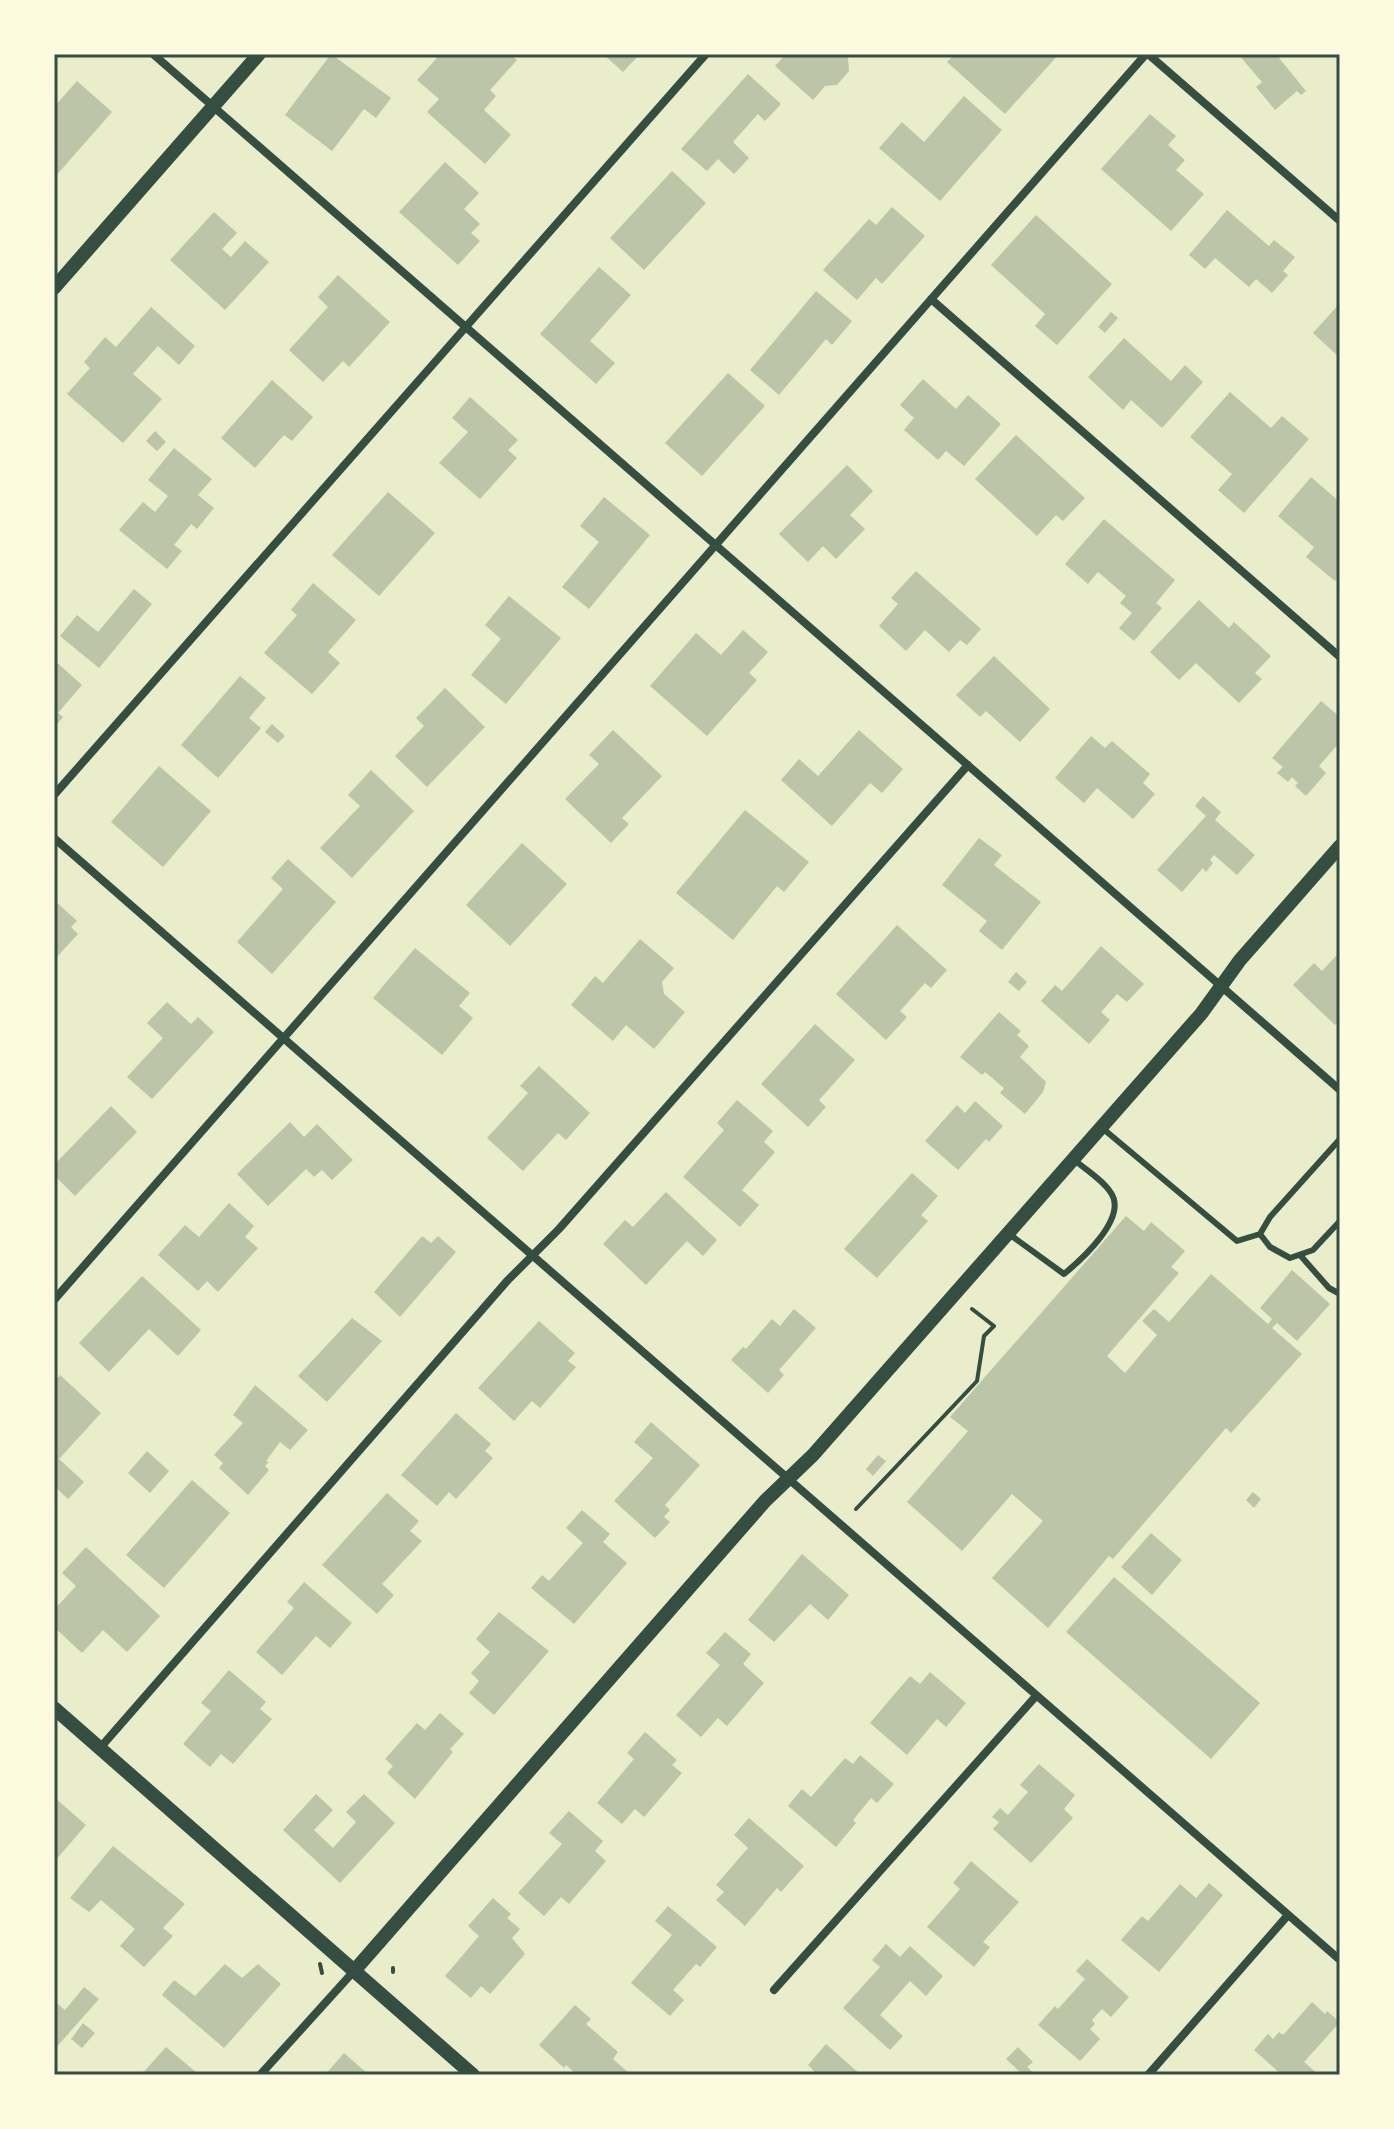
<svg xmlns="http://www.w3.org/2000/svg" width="1394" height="2129" font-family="Figtree,sans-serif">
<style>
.building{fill:#bcc5a7}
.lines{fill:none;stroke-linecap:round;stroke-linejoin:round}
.path{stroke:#344e41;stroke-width:4}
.service{stroke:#344e41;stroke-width:6}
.minor{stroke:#344e41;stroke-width:8}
.tertiary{stroke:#344e41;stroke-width:14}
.neatline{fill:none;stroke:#344e41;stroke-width:3}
</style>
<rect width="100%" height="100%" fill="#e9edc9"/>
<path class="building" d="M331 54 391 98 376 118 364 109 332 151 285 115Z
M432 54H510L517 60 490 90 496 96 484 110 511 135 485 164 427 112 439 99 417 80 437 58Z
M603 54H640L623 72Z
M786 54H852L848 58 849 71 837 85 825 86 813 100 775 66Z
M955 54H1059L1005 114 947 62Z
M1238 54H1284L1279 58 1306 91 1301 95 1297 91 1275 110 1256 87 1262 82Z
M748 74 781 104 765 121 758 114 733 142 749 158 734 174 718 159 707 171 681 149Z
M77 81 112 112 54 178V107Z
M964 96 1002 130 940 201 879 148 902 122 924 142Z
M1150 114 1176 136 1168 145 1185 160 1176 170 1204 194 1171 231 1101 169Z
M445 162 479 193 464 209 480 224 471 233 480 241 458 265 399 212Z
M672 171 706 203 644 270 610 238Z
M892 207 925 236 882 284 876 278 857 300 823 270 869 219 876 225Z
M1227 210 1269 246 1274 240 1295 257 1283 271 1288 275 1272 293 1256 279 1249 287 1215 258 1205 269 1189 255Z
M214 212 237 233 222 249 231 257 245 241 269 262 225 310 170 260Z
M1036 215 1112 284 1057 345 1035 326 1045 314 991 265Z
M599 267 631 295 590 341 615 363 596 384 540 334Z
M338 275 390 322 349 367 343 361 323 382 289 350 328 307 318 297Z
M816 291 852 321 832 345 826 339 779 395 750 370Z
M1340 303V358L1313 333Z
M151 307 195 346 179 365 158 346 133 374 162 399 123 443 67 394 90 368 84 362 105 337 116 347Z
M1111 312 1118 318 1105 333 1098 327Z
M1124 338 1171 381 1185 365 1203 382 1162 428 1131 400 1123 410 1088 377Z
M728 373 765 406 702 476 665 443Z
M923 379 956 409 968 395 1001 424 964 466 946 451 938 460 904 430 914 418 900 405Z
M272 380 313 417 292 441 284 435 255 468 221 438Z
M1230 392 1271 428 1282 416 1309 439 1244 513 1218 490 1232 474 1190 437Z
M470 397 518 440 508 450 517 458 480 499 439 463 468 432 452 418Z
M155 431 166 442 157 451 146 441Z
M1016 435 1085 498 1063 521 1056 515 1037 536 975 479Z
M174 448 212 479 198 495 214 508 197 529 191 524 174 545 182 551 167 569 119 530 143 502 155 512 168 496 148 480Z
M847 465 873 491 850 515 865 529 836 559 823 546 808 562 779 534Z
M1311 477 1340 502V575L1335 581 1306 557 1314 547 1278 516Z
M388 492 435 533 379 596 332 555Z
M604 497 650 535 589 609 562 587 599 542 580 526Z
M1104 519 1175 580 1156 603 1162 608 1134 641 1119 628 1132 613 1120 603 1126 596 1098 572 1088 584 1065 564Z
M916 571 981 629 967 645 960 640 949 652 925 630 906 651 879 626 898 604 891 598Z
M313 583 356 620 328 652 340 663 312 694 264 653 297 615 291 610Z
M134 589 152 604 99 668 60 636 77 615 98 632Z
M509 596 561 638 506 704 471 675 501 639 485 625Z
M1199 600 1229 628 1234 622 1271 656 1255 673 1262 679 1239 703 1196 663 1179 680 1150 652Z
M743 630 768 652 749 673 757 680 707 736 650 686 696 633 721 655Z
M994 656 1050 709 1020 742 986 711 980 717 956 695Z
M54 660 82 685 58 713 63 717 54 728Z
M240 676 266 698 249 718 261 728 218 778 181 745Z
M445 688 485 727 427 787 395 756 424 726 416 718Z
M1321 701 1340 717V742L1319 766 1326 773 1306 796 1295 786 1298 783 1292 777 1288 782 1277 773 1283 767 1272 758Z
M272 724 285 736 278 743 265 732Z
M613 730 662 776 622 818 629 824 611 843 565 799 599 764 589 755Z
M859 730 903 769 882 793 870 783 832 826 781 780 799 759 818 776Z
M1091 736 1105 748 1112 741 1150 774 1143 783 1155 794 1133 819 1097 788 1084 803 1055 778Z
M159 766 211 811 163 867 111 822Z
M371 770 414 811 352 878 320 848 360 806 348 795Z
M1203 796 1221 812 1215 820 1255 855 1237 875 1214 855 1210 860 1213 863 1206 872 1203 868 1182 892 1157 870 1206 816 1195 806Z
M745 810 809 862 784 892 777 886 733 940 676 893Z
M979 838 1002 855 994 865 1041 902 1002 950 979 931 987 921 942 885Z
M522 843 567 884 510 946 466 905Z
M288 859 336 902 272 974 237 942 283 889 271 878Z
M54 900 77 921 71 927 78 934 54 960Z
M897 925 947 970 931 988 925 983 900 1011 907 1017 886 1040 836 994Z
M640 939 674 968 662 982 664 994 685 1012 654 1049 626 1025 613 1041 571 1005 595 976 603 983Z
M1101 946 1144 984 1127 1002 1117 994 1101 1012 1110 1020 1089 1044 1041 1001 1055 985 1062 991Z
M415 948 470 993 459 1006 473 1018 442 1055 373 998Z
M1337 955 1340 959V1020L1335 1025 1293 985 1314 963 1322 971Z
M1016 972 1027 982 1019 991 1008 982Z
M167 1002 191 1024 198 1017 214 1032 152 1099 127 1077 163 1038 147 1023Z
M999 1012 1021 1031 1017 1035 1029 1046 1020 1057 1046 1082 1043 1092 1025 1114 1000 1093 1004 1088 985 1072 982 1075 960 1057Z
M815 1024 855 1060 819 1100 826 1107 808 1127 761 1084Z
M539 1066 590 1113 566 1140 558 1133 523 1171 487 1138 528 1093 520 1086Z
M737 1100 773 1131 764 1142 775 1152 742 1190 759 1205 740 1227 683 1177 724 1130 717 1123Z
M975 1101 1003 1126 989 1142 986 1139 958 1170 925 1141 957 1105 965 1113Z
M111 1106 137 1132 75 1196 54 1175V1165Z
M290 1122 304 1137 317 1124 353 1160 332 1180 322 1170 314 1177 306 1169 268 1206 237 1174Z
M912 1173 938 1196 921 1215 928 1221 877 1278 844 1249Z
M666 1192 717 1240 703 1256 687 1241 646 1285 603 1244 625 1220 633 1227Z
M229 1203 254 1226 245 1237 258 1248 218 1292 207 1281 198 1291 158 1255 185 1225 199 1237Z
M1126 1216 1144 1231 1151 1222 1185 1251 1171 1267 1179 1273 1107 1356 1125 1373 1157 1335 1142 1321 1154 1309 1169 1322 1211 1274 1268 1324 1272 1319 1260 1308 1292 1270 1330 1304 1297 1341 1277 1323 1272 1328 1302 1354 1231 1433 1226 1428 1113 1559 1109 1556 1048 1628 992 1578 1043 1521 1012 1494 962 1551 907 1502 968 1431 950 1417Z
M422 1236 431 1243 438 1236 456 1252 400 1317 374 1292Z
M142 1276 201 1330 178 1356 149 1329 109 1372 79 1343Z
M794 1309 816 1328 779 1370 784 1375 768 1393 731 1360 743 1347 746 1349 772 1319 780 1326Z
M352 1318 382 1341 327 1402 298 1376Z
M539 1321 575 1353 568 1361 576 1367 540 1408 532 1401 514 1421 478 1388Z
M60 1375 101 1413 59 1459 84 1482 68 1499 54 1486V1382Z
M255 1385 308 1430 290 1450 280 1442 266 1461 269 1462 265 1466 269 1470 248 1495 219 1468 223 1463 214 1455 243 1423 233 1415Z
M456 1413 491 1444 485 1451 493 1458 456 1499 449 1492 437 1506 401 1475Z
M651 1422 700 1465 665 1505 670 1510 664 1517 670 1522 655 1538 614 1501 653 1458 634 1442Z
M147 1451 169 1471 150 1493 128 1473Z
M878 1455 886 1461 873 1476 866 1469Z
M192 1480 230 1513 164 1588 126 1555Z
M1253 1492 1261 1499 1254 1508 1246 1500Z
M387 1493 419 1521 410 1531 422 1541 382 1584 394 1595 377 1614 322 1565Z
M582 1510 610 1534 603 1542 627 1563 574 1624 531 1588 542 1575 549 1581 583 1543 566 1528Z
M1151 1533 1182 1560 1152 1595 1121 1567Z
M86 1547 160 1616 127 1652 103 1630 82 1653 54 1627V1610L76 1586 62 1573Z
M802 1554 849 1595 828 1620 810 1604 774 1642 748 1620Z
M1114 1577 1260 1703 1211 1759 1066 1632Z
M304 1582 352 1623 330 1648 316 1636 282 1675 256 1652 294 1608 287 1602Z
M499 1612 549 1651 494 1715 469 1693 479 1681 471 1673 490 1652 476 1639Z
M725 1632 751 1654 743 1664 764 1683 727 1726 718 1718 701 1737 676 1715 720 1665 706 1653Z
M229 1670 266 1702 260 1709 272 1719 233 1764 221 1754 210 1767 183 1744 211 1711 201 1703Z
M930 1672 966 1703 946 1727 937 1719 907 1755 870 1723 910 1676 920 1684Z
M440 1713 464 1734 450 1749 453 1752 415 1799 387 1773 393 1766 385 1759 417 1723 425 1730Z
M645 1732 677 1760 672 1765 682 1773 644 1817 635 1809 622 1824 597 1803 634 1759 627 1753Z
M860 1755 894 1784 877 1803 871 1798 853 1820 856 1823 836 1847 788 1806 802 1789 811 1797 845 1758 853 1764Z
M1039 1764 1075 1795 1064 1809 1073 1818 1031 1863 993 1829 999 1822 992 1817 1000 1808 1008 1815 1028 1792 1020 1785Z
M316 1794 333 1810 314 1830 333 1848 356 1822 346 1812 364 1794 395 1823 340 1883 283 1830Z
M54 1797 86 1825 54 1862Z
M569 1811 603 1841 595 1851 606 1861 569 1904 561 1897 544 1916 518 1893 562 1844 549 1833Z
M749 1818 804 1866 781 1892 777 1888 745 1926 716 1900 724 1892 716 1885 748 1848 734 1835Z
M113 1846 185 1904 163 1928 173 1936 144 1967 120 1946 135 1929 101 1900 89 1912 70 1898Z
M971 1861 1019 1902 983 1942 990 1947 974 1967 927 1927 960 1889 953 1883Z
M1209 1883 1223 1895 1159 1972 1121 1940 1142 1916 1148 1921 1180 1884 1196 1898Z
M493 1898 511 1914 507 1918 520 1929 512 1938 525 1954 490 1994 481 1986 471 1998 445 1976 479 1936 468 1926Z
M668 1906 717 1947 700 1967 696 1964 673 1990 684 2000 670 2016 631 1983 672 1935 655 1921Z
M886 1944 900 1957 910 1946 943 1976 926 1996 910 1981 880 2015 903 2036 890 2050 843 2008 880 1967 872 1960Z
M1087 1959 1129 1997 1111 2017 1102 2009 1092 2020 1095 2024 1090 2029 1100 2039 1080 2061 1038 2025 1055 2006 1058 2009 1085 1979 1076 1971Z
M225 1964 242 1978 258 1964 281 1984 224 2048 162 1995 174 1980 195 1996Z
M84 1987 99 1999 54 2050V2001L65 2010Z
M1312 2002 1325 2014 1327 2011 1340 2022 1304 2062 1319 2075H1282L1254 2050 1268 2034 1273 2039 1279 2032 1283 2035Z
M575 2005 591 2019 586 2024 618 2052 613 2059 629 2073 628 2075H577L566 2065 564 2068 539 2045Z
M83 2023 95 2033 82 2048 71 2039Z
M826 2044 861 2075H811L814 2071 808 2065Z
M166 2047 197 2073 194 2075H141Z
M1018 2047 1033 2062 1027 2067 1035 2075H1023L1006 2059Z
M344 2053 369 2075H325Z"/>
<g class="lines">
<path class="path" d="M856 1509 977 1381 984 1336 994 1326 972 1309
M320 1964 322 1973
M393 1968V1972"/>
<path class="service" d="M1101 1127 1237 1241 1260 1234
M1340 1139 1270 1217 1260 1234 1270 1247 1290 1258 1313 1250 1340 1221
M1009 1234 1064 1274C1081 1260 1128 1218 1111 1193 1103 1180 1085 1169 1073 1159
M1300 1255 1329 1288 1340 1294"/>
<path class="minor" d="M153 54 1340 1090
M1148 54 1340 221
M931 299 1340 657
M54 795 706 54
M54 838 1340 1960
M54 1300 1146 54
M100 1748 508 1280 559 1229 968 765
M774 1990 1036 1696
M260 2075 354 1971
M1148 2075 1288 1915"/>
<path class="tertiary" d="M54 288 259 54
M54 1708 473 2075
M354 1971 765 1501 813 1455 1201 1014 1240 960 1340 846"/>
</g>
<rect width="1394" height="2129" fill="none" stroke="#fefae0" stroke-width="112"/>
<rect x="56" y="56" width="1282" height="2017" class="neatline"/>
</svg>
